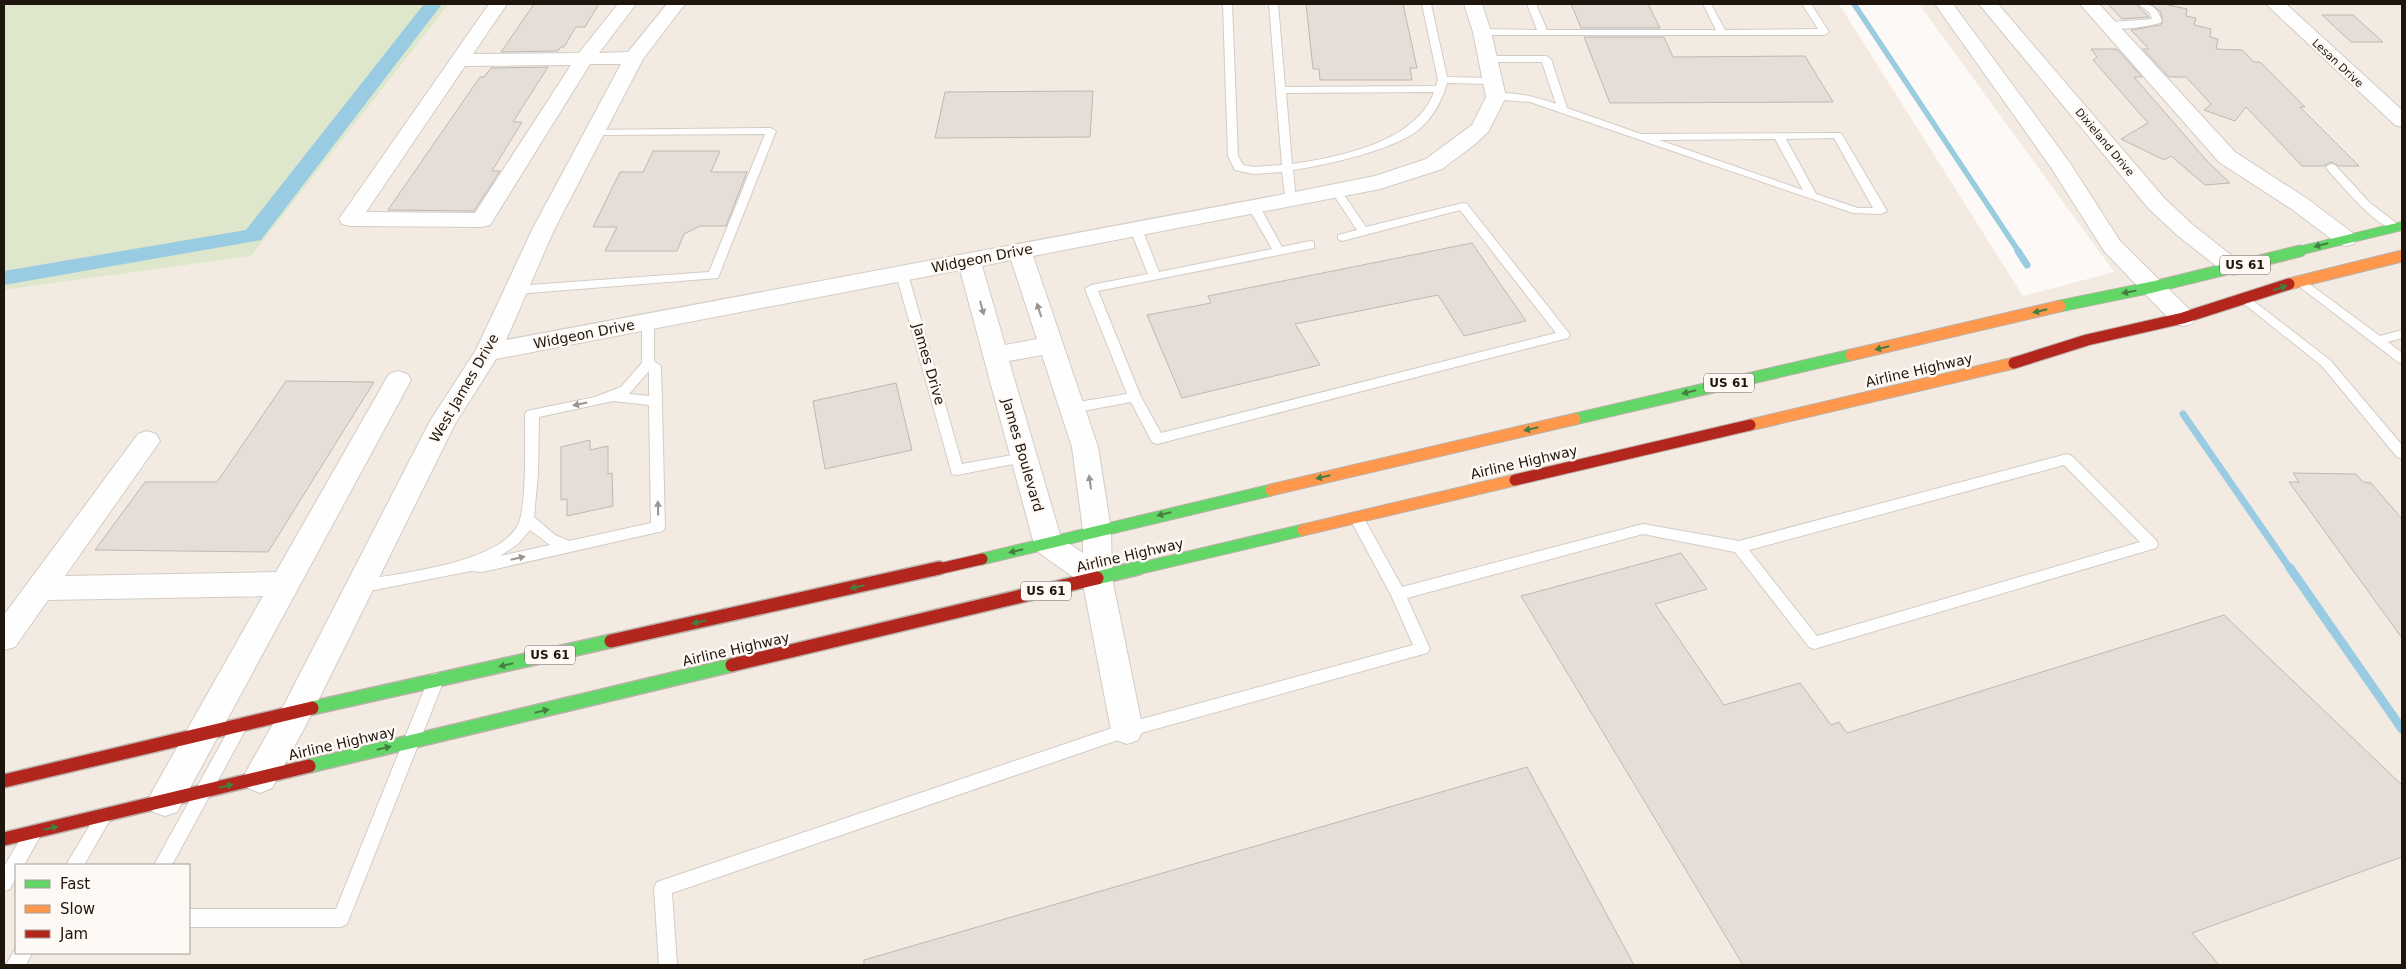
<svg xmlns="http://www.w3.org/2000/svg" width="2406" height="969" font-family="'DejaVu Sans',sans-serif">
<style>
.built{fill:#f3ebe2;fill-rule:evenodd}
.green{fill:#dee6cb}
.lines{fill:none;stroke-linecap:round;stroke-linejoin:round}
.stream-far2{stroke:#99cbe2;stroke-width:5.5}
.stream-far1{stroke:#99cbe2;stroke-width:7}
.stream{stroke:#99cbe2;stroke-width:9}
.canal{fill:#99cbe2;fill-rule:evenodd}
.building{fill:#e5ded8;stroke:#beb8b2}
.lane-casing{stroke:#d2ccc6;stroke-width:2}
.street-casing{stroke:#d2ccc6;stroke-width:2}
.fast-far2-casing{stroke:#bbb1ab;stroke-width:10}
.fast-far1-casing{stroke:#bbb1ab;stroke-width:13}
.fast-casing{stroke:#bbb1ab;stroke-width:16}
.slow-casing{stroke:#bbb1ab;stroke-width:13}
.jam-far1-casing{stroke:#bbb1ab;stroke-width:13}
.jam-casing{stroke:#bbb1ab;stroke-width:16}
.lane{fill:#fffefe;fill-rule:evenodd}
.street{fill:#fffefe;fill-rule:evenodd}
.fast-far2{stroke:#63d668;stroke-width:8}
.fast-far1{stroke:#63d668;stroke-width:11}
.fast{stroke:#63d668;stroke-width:13}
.slow{stroke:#ff974d;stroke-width:11}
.jam-far1{stroke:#b3261e;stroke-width:11}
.jam{stroke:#b3261e;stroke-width:13}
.oneway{fill:#447f3f}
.oneway2{fill:#9a9591}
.labels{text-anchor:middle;stroke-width:5;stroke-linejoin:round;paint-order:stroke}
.far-street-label{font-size:11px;fill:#1e150c;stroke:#fef9f4}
.shield{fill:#fef9f4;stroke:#615952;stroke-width:1}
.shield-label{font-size:12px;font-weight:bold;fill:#1e150c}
.street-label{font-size:14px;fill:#1e150c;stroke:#fef9f4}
</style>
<rect width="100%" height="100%" fill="#fcf9f6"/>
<path class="built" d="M449 4H1839L2023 296 2114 272 1919 4H2402V965H4V290L251 256ZM16 865H189V953H16Z"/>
<path class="green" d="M4 4H449L251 256 4 290Z"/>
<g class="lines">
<path class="stream-far2" d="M1854 4 2019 252"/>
<path class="stream-far1" d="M2018 251 2027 265
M2183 414 2291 570"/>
<path class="stream" d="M2290 568 2402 729"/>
<path class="canal" d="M424 4H442L261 240 4 285V271L246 230Z"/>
</g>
<path class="building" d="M534 4H599L585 27H576L564 47H561L558 51 501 52Z
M1306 4H1403L1417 68H1410L1412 80H1320L1319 69H1313Z
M1571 4H1648L1660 28H1581Z
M2108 4H2136L2149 17 2122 19Z
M2150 4H2164L2187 9 2186 16 2196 18 2194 25 2211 29 2210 37 2218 39 2216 49 2242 50 2254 62H2260L2305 107H2300L2359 166H2339L2331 162 2324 166H2302L2246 107 2235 121 2204 110 2211 104 2186 77H2169L2143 49H2149L2131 30 2160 25 2163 22 2160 11Z
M2322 15H2353L2383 42H2351Z
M1584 37H1664L1673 57 1805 56 1833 102 1610 103Z
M2091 49H2117L2142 77H2134L2208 162 2230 183 2205 185 2171 156 2164 160 2121 139 2148 123 2093 60 2097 57Z
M548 67 513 122H522L492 171H500L474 211 388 210 480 77H484L491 68Z
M1093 91 1090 137 935 138 945 92Z
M653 151H720L711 172H747L726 226H700L684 234 677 251H605L617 227H593L620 172H643Z
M1472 243 1526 321 1464 336 1438 295 1295 324 1320 365 1182 398 1147 315 1211 303 1208 296Z
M286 381 374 382 268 552 95 550 145 482H217Z
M896 383 912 450 825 469 813 401Z
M590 440V450L608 446V474L612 473 613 506 567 516V499L561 500V447Z
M2293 473 2356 474 2363 482 2371 483 2402 519V638L2289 482H2299Z
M1681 553 1707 589 1655 604 1724 705 1800 683 1831 725 1839 722 1847 733 2224 615 2402 785V857L2192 933 2219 965H1743L1521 596Z
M1527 767 1634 965H864V960Z"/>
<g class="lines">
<g class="lane-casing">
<path id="lane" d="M1223 4H1232L1238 156 1243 165 1253 167 1282 165 1269 4H1278L1285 87 1436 86 1438 80 1422 4H1431L1447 77 1492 78 1497 81 1492 84 1447 83C1442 101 1432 119 1417 131 1390 151 1326 165 1293 170L1296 200 1294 202H1286L1282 172 1253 174 1235 170 1228 156ZM1434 92C1416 142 1340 157 1292 164L1286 93Z
M1527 4H1536L1547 30H1716L1703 4H1711L1725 30 1818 29 1802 4H1811L1829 32 1824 35H1482L1477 32 1482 29 1537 30Z
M2138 4C2152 4 2157 7 2162 21L2160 23C2148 26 2114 33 2104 25 2111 20 2141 21 2152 19L2149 12Z
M1546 56 1551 59 1567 108 1641 134 1841 133 1887 211 1881 214 1853 213 1530 102 1492 99 1491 97C1503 87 1542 99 1556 104L1542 62H1488L1483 59 1488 56ZM1834 138 1873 208H1858L1816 194 1786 139ZM1775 139 1803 190 1659 140Z
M771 128 776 131 718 278 516 294 510 290 516 286 709 272 765 134 595 135 591 134V130Z
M2331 164 2335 165 2370 203 2399 225V229C2381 234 2339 182 2327 169L2326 167Z
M1336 188 1340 189 1366 227 1463 203 1467 204 1568 332 1570 335 1568 338 1157 444 1152 442 1131 402 1072 413 1067 411 1065 408 1072 403 1127 394 1085 289 1091 285 1148 274 1130 229 1132 227 1136 226 1142 229 1159 272 1272 249 1248 207 1254 204 1260 207 1282 247 1310 241 1314 242V248L1098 291 1141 397 1161 433 1556 333 1460 210 1342 241 1338 239V235L1357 230 1331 191Z
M902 270 908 274 962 464 1023 453 1028 455 1030 458 1028 461 957 475 952 474 896 274Z
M2300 277 2380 336 2402 330V338L2388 342 2402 353V363L2398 362 2296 284 2294 281 2296 278Z
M2247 296 2330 360 2402 445V459L2397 457 2322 366 2243 303 2241 300Z
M648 318 654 322V361L661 366 665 527 663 531 482 572 471 571 359 593 354 591 352 587 354 583 359 581C399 573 498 564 518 525 527 507 525 437 525 414L527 411 595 397 621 387 642 363V322ZM649 371V396L629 394ZM613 401 649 405 651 523 569 541 555 535 534 517 538 474 539 417ZM530 530 550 545 500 556 518 544Z
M2067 454 2072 456 2156 540 2158 544 2156 548 1814 649 1809 647 1735 552 1643 534 1407 598 1430 649 1427 653 1127 737 672 893 677 965H659L654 888 657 882 1127 723 1413 645 1391 595 1349 517 1351 513H1361L1402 587 1643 524 1739 541ZM2064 465 2140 542 1817 636 1749 550Z
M436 673 442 675 444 680 347 924 341 927H189V909H336L428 680 430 675Z
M240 718 246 720 248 725 172 865H154L234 720Z
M103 810 109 813 111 818 84 865H66L97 813Z
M32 827 38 829 41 835 24 865H16V878L10 889 4 891V867L26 829Z
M16 947V953H32L26 965H6Z"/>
</g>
<g class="street-casing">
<path id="street" d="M489 4H507L473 54 579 53 618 4H636L599 53 628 52 667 4H685L643 59 554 230 506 340 1290 193 1375 176 1426 159 1472 125 1486 97 1473 32 1464 4H1482L1491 32 1506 97 1488 132 1474 145 1442 169 1380 189 1033 256 1098 447 1111 530 1112 578 1143 730 1138 740 1127 744 1116 740 1111 730 1083 584 1038 552 1034 544 960 270 496 359 455 424 308 721 272 788 260 793 248 788 243 778 248 768 286 701 430 421 476 350 532 230 621 64H590L490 225 482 227 350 226 342 224 339 219ZM571 65 475 213 366 212 465 66ZM1011 260 1037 339 1005 345 982 266ZM1042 355 1072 447 1083 530V553L1061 538 1009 361Z
M1935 4H1953L2070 163 2120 241 2192 312 2195 318 2192 324 2183 326 2174 324 2104 251 2052 169Z
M1979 4H1998L2165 199 2193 225 2241 263 2245 268 2241 273 2233 275 2225 273 2177 235 2149 209Z
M2080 4H2099L2235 152 2309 200 2354 234 2357 239 2354 244 2346 246 2338 244 2293 210 2219 162Z
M2266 4H2286L2402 110V127L2395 125Z
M398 371 407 374 411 380 177 812 165 816 153 812 148 801 153 790 263 596 48 600 15 647 4 650V615L138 434 147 431 156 434 160 441 65 576 276 572 389 374Z"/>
</g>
<g class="fast-far2-casing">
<path id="fast-far2" d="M2294 252 2402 226"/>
</g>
<g class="fast-far1-casing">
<path id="fast-far1" d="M2060 306 2153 287 2300 251
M1575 419 1851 355
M982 559 1271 490
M1133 570 1303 530"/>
</g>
<g class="fast-casing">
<path id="fast" d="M1097 578 1138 568
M312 708 611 641
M309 766 732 665"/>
</g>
<g class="slow-casing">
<path id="slow" d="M2289 284 2402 256
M1851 355 2060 306
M1750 425 2014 363
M1271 490 1575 419
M1303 530 1515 480"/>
</g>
<g class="jam-far1-casing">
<path id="jam-far1" d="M2014 363 2087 340 2183 318 2289 284
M1515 480 1750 425
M934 570 982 559"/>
</g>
<g class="jam-casing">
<path id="jam" d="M611 641 939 568
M732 665 1097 578
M4 781 312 708
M4 839 309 766"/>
</g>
<use href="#lane" class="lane"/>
<use href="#street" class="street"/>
<use href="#fast-far2" class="fast-far2"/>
<use href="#fast-far1" class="fast-far1"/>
<use href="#fast" class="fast"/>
<use href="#slow" class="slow"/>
<use href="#jam-far1" class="jam-far1"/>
<use href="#jam" class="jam"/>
</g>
<defs><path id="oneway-solid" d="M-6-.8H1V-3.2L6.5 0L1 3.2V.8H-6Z" transform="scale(1.25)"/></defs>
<g class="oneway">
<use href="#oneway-solid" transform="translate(2321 245) rotate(166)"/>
<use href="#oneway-solid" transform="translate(2280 288) rotate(-19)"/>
<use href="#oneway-solid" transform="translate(2129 292) rotate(169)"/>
<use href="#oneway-solid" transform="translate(2040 311) rotate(167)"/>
<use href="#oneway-solid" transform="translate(1882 348) rotate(167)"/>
<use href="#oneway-solid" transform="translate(1689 392) rotate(167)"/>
<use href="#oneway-solid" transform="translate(1531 429) rotate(167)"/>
<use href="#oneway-solid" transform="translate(1323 477) rotate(167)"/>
<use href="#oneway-solid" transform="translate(1164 514) rotate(167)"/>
<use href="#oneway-solid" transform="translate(1016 551) rotate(167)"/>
<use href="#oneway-solid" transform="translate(857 587) rotate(167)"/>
<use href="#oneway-solid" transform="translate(699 622) rotate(167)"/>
<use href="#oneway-solid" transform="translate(506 665) rotate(167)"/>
<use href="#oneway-solid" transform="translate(542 711) rotate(-13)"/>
<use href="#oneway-solid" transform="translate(384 748) rotate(-13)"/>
<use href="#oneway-solid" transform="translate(226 786) rotate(-13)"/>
<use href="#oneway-solid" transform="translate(51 828) rotate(-13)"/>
</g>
<g class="oneway2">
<use href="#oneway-solid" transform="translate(982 308) rotate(75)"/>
<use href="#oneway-solid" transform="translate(1039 310) rotate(-108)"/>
<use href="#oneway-solid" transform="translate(580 404) rotate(168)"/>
<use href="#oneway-solid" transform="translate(1090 482) rotate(-98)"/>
<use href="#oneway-solid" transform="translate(658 508) rotate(-91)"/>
<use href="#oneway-solid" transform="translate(518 558) rotate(-13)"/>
</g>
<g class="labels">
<g class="far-street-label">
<text transform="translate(2338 63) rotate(43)" y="4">Lesan Drive</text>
<text transform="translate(2105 142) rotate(50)" y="4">Dixieland Drive</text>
</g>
<g class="shield">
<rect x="2220" y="255.5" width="50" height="19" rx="4"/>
<rect x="1704" y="373.5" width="50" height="19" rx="4"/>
<rect x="1021" y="581.5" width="50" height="19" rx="4"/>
<rect x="525" y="645.5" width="50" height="19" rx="4"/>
</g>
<g class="shield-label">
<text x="2245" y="269">US 61</text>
<text x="1729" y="387">US 61</text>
<text x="1046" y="595">US 61</text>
<text x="550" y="659">US 61</text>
</g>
<g class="street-label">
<text transform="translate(982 258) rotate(-11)" y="5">Widgeon Drive</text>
<text transform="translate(584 334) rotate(-11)" y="5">Widgeon Drive</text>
<text transform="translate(929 364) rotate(74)" y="5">James Drive</text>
<text transform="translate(1919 370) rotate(-13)" y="5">Airline Highway</text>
<text transform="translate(464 388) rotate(-60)" y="5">West James Drive</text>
<text transform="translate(1023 455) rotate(74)" y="5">James Boulevard</text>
<text transform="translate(1524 462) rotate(-13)" y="5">Airline Highway</text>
<text transform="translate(1130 555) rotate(-13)" y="5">Airline Highway</text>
<text transform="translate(736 649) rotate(-13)" y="5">Airline Highway</text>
<text transform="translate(342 743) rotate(-13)" y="5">Airline Highway</text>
</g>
</g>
<rect width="2406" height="969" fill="none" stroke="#1e150c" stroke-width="10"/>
<rect x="15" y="864" width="175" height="90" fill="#fef9f4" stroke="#a49e97"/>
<rect x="25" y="880" width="25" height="8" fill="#63d668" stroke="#a49e97"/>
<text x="60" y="889" font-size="15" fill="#1e150c">Fast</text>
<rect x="25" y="905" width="25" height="8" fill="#ff974d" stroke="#a49e97"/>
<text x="60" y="914" font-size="15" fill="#1e150c">Slow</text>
<rect x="25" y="930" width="25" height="8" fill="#b3261e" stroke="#a49e97"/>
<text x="60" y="939" font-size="15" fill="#1e150c">Jam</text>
</svg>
